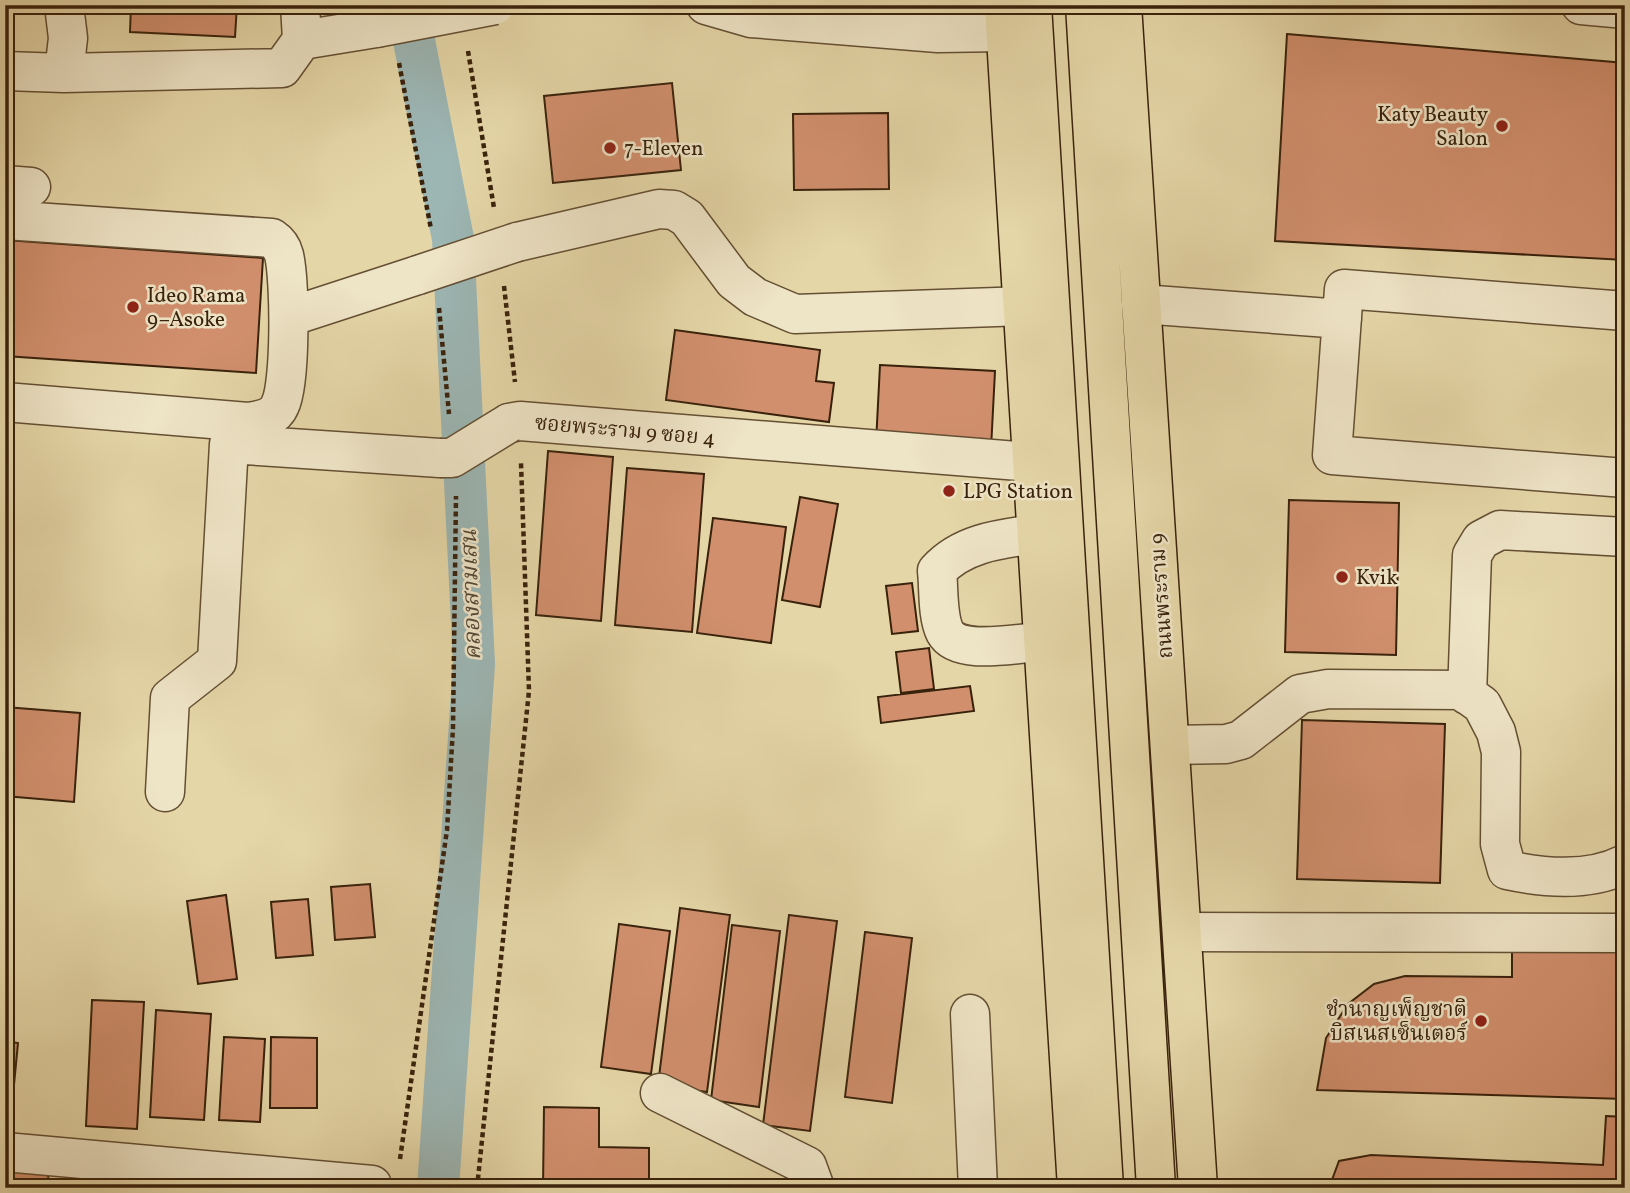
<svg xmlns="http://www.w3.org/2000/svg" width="1630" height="1193" font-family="Vollkorn,'Noto Serif Thai',serif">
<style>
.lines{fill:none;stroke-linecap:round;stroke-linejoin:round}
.canal{stroke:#9cb6b4;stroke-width:42}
.building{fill:#d18f6d;stroke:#39220c;stroke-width:2}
.minor-casing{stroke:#644f33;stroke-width:41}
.major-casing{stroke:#39220c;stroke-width:41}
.path{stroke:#39220c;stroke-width:4.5;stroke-dasharray:5 3.5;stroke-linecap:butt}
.minor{stroke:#eee4c6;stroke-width:38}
.major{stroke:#e5d6a7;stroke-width:38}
.minor-bridge-casing{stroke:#644f33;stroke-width:41;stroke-linecap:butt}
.minor-bridge{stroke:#eee4c6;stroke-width:38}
.poi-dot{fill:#8f2418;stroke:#eee4c6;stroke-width:2.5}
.labels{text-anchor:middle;stroke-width:5;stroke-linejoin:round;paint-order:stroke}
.poi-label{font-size:21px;fill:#39220c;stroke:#eee4c6;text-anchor:start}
.street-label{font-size:21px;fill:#39220c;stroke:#eee4c6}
.water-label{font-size:23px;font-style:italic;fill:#524736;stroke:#eee4c6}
</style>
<rect width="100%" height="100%" fill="#e5d6a7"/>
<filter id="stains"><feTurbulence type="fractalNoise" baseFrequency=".00286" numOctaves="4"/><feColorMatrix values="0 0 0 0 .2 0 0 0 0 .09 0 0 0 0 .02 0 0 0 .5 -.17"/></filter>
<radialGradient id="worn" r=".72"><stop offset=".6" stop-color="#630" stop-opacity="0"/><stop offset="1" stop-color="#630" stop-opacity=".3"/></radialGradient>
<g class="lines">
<path class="canal" d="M407 5 453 239 474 664 438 1188"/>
</g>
<path class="building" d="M131 5H237L235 37 130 32Z
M1287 34 1625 63V260L1275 241Z
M672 83 681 170 553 183 544 96Z
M888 113 889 189 794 190 793 114Z
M5 240 263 258 256 373 5 356Z
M675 330 820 350 816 381 834 383 829 422 666 400Z
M880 365 995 371 991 449 876 443Z
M548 451 613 457 601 621 536 615Z
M627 468 704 474 692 632 615 625Z
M800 497 838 504 820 607 782 600Z
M1289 500 1399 503 1396 655 1285 652Z
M713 518 786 527 771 643 697 633Z
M912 583 918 631 892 634 886 586Z
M929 648 934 689 901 693 896 652Z
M970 686 974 711 881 723 878 697Z
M5 707 80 713 74 802 5 796Z
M1302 720 1445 724 1440 883 1297 879Z
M370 884 375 937 335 940 331 887Z
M226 895 237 979 198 984 187 901Z
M308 899 313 955 276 958 271 902Z
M680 908 730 915 707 1092 658 1085Z
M789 915 837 921 810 1131 763 1125Z
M619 924 670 931 651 1074 601 1067Z
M732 925 780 931 759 1107 711 1100Z
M865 932 912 938 892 1103 845 1097Z
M1512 944 1625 946V1099L1317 1090 1326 1038 1348 1004 1374 984 1405 976 1512 977Z
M92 1000 144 1002 137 1129 86 1126Z
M156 1010 211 1014 204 1120 150 1117Z
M224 1037 265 1039 260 1122 219 1120Z
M271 1037 317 1038V1108H270Z
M5 1041 18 1043 11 1116 5 1115Z
M544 1107 599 1108V1147L649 1148V1188H543Z
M1606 1116 1625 1117V1188H1329L1339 1161 1371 1155 1603 1165Z
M5 1159 50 1163 47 1188H5Z
M68 1181 120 1184V1188H68Z"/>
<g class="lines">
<g class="minor-casing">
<path id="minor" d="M64 5 68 38 64 73
M300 5 302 40
M706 5 751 18 938 33 1005 32
M1581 5 1625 9
M5 71 64 73 282 68 302 40 376 28
M5 185 31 187
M5 220 272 238C278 242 282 247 284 255 290 281 291 383 280 405 275 418 261 420 248 422L5 402
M517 242 659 209 674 210 687 218 734 281 755 297 795 314 1022 306
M1141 304 1342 319
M1625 311 1344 289 1332 455 1625 478
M289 317 418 275
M509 423 520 421 1031 462
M1036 534C1000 539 962 543 937 571 939 588 937 616 945 632 958 656 1017 643 1041 642
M1467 695 1472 555 1481 540 1500 530 1625 537
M1171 745 1226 744 1241 740 1300 694 1328 689 1461 690 1482 705 1496 732 1501 752 1500 844 1507 870C1544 878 1590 882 1625 864
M165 792 170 698 217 661 229 444 440 458
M1182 932 1625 933
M970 1014 978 1188
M660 1093 807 1166 815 1188
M5 1152 372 1185"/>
</g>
<g class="major-casing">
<path id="major" d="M1004 5 1077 1188
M1032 5 1104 1188
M1085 5 1156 1188
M1122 5 1198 1188"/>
</g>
<path class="path" d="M468 51 494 208
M399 63 431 229
M504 286 515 382
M439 308 449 414
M400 1159 447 830 453 728 456 496
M477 1188 529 691 521 463"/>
<use href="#minor" class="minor"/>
<use href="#major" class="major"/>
<g class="minor-bridge-casing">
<path id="minor-bridge" d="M376 28 495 5
M418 275 517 242
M440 458H452L509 423"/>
</g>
<use href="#minor-bridge" class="minor-bridge"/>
</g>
<g class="poi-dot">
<circle cx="1502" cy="126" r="7"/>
<circle cx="610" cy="148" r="7"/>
<circle cx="133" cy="307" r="7"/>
<circle cx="949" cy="491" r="7"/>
<circle cx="1342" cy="577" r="7"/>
<circle cx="1481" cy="1021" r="7"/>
</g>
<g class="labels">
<g class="poi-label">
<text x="1488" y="121" text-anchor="end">Katy Beauty<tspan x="1488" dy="24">Salon</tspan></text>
<text x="624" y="155">7-Eleven</text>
<text x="147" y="302">Ideo Rama<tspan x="147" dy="24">9–Asoke</tspan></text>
<text x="963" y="498">LPG Station</text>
<text x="1356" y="584">Kvik</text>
<text x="1467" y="1016" text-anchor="end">ชำนาญเพ็ญชาติ<tspan x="1467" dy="24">บิสเนสเซ็นเตอร์</tspan></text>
</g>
<g class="street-label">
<text transform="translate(625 430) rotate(5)" y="7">ซอยพระราม 9 ซอย 4</text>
<text transform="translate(1161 596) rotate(-94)" y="7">ถนนพระราม 9</text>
</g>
<g class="water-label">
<text transform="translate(470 595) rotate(-92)" y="8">คลองสามเสน</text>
</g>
</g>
<rect width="1630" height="1193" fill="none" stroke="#e5d6a7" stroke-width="28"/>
<rect x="7" y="7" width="1616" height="1179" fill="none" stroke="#39220c" stroke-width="3.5"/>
<rect x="14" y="14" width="1602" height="1165" fill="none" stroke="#39220c" stroke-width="2"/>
<rect width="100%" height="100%" filter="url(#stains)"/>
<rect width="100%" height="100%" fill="url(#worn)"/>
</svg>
